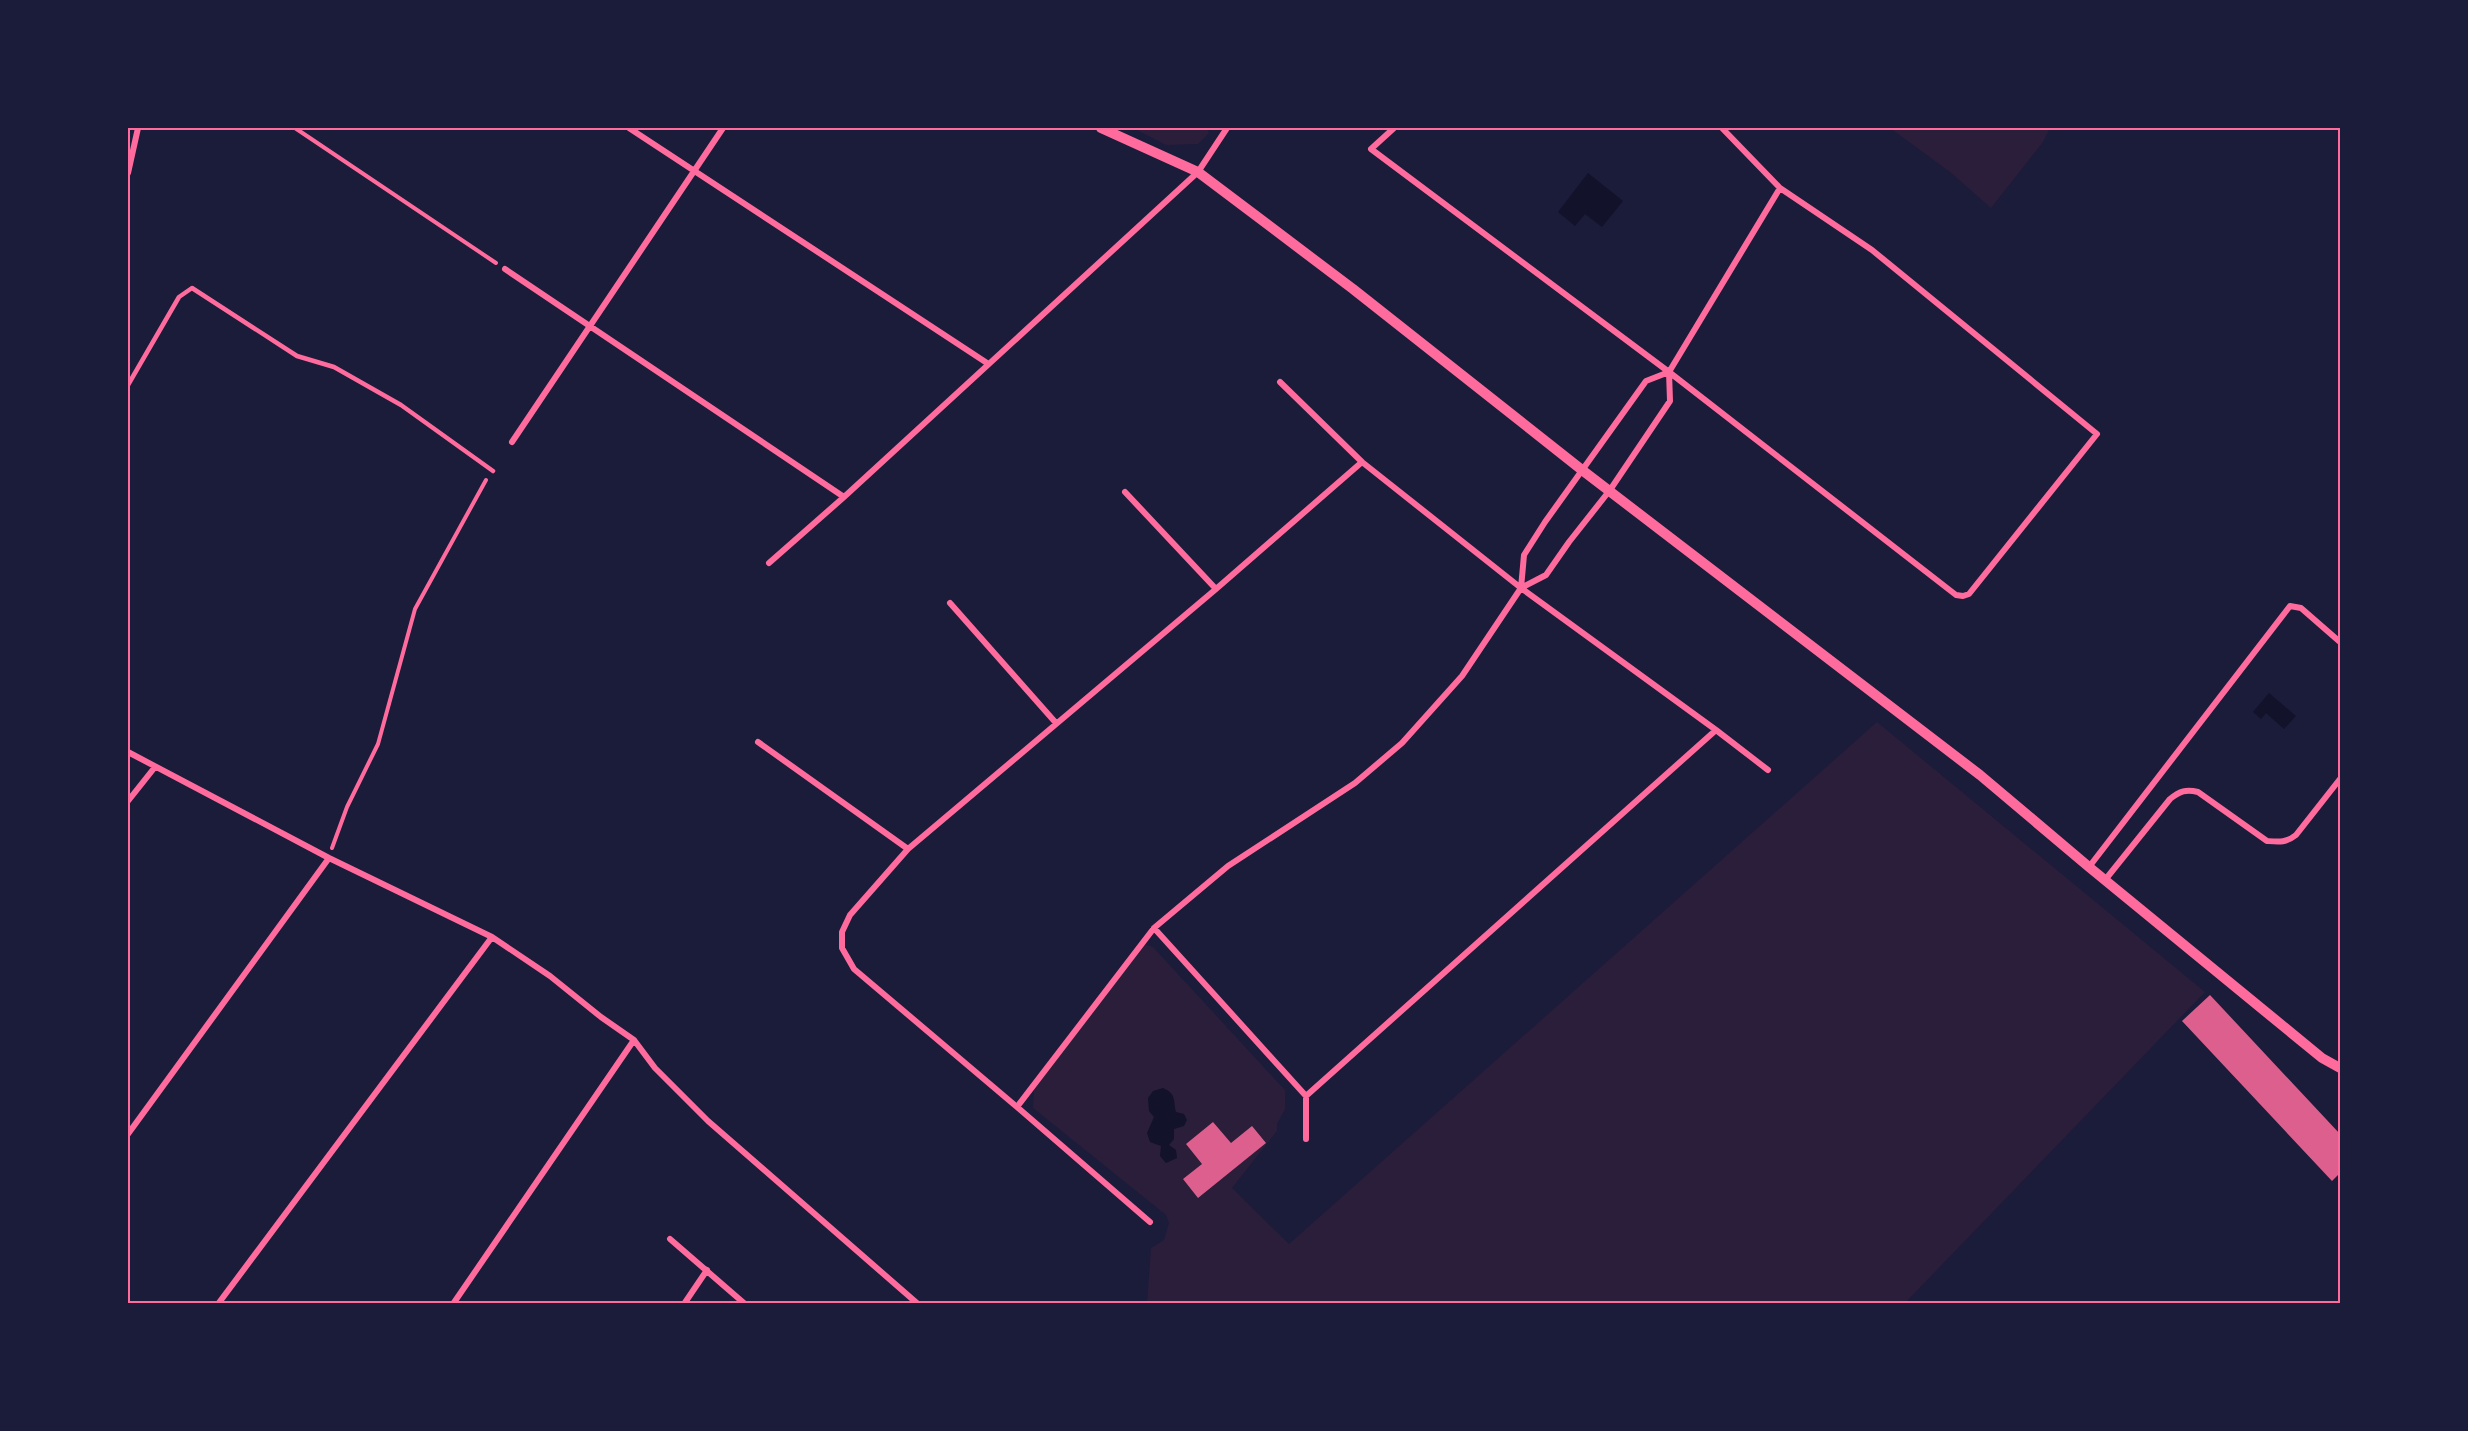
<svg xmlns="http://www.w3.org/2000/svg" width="2468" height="1431" font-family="Roboto,sans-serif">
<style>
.green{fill:#2a1e3b}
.water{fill:#12122b}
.building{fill:#dd5f8e}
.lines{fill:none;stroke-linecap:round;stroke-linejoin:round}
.path{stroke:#ff6b9d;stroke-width:4}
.service{stroke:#ff6b9d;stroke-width:4.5}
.minor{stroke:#ff6b9d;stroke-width:6}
.tertiary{stroke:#ff6b9d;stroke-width:10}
.neatline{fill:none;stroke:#ff6b9d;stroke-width:2}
</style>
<rect width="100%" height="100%" fill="#1b1b3a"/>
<path class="green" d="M1133 128H1207L1209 133 1198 144 1166 145Z
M1890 128H2050L2043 142 1991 208 1950 172Z
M1877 722 2205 992 1905 1303H1147L1151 1248 1164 1240 1169 1223 1166 1215 1033 1108 1034 1090 1048 1065 1128 957 1144 944 1153 947 1285 1090V1109L1277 1124V1131L1232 1188 1289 1244Z"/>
<path class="water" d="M1588 173 1623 201 1602 227 1585 214 1575 226 1558 212Z
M2269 693 2296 716 2284 729 2266 713 2261 719 2253 712Z
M1163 1088C1177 1094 1173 1101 1176 1112L1184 1114 1187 1120 1184 1126 1174 1129V1139L1169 1145 1176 1150 1177 1158 1166 1163 1160 1156 1161 1146 1150 1142 1147 1133 1154 1117 1149 1111 1148 1098 1153 1091Z"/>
<path class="building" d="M2210 995 2340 1134V1173L2332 1181 2182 1021Z
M1213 1122 1231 1143 1252 1126 1266 1143 1198 1198 1183 1179 1202 1164 1186 1144Z"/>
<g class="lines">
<path class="path" d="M295 128 496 263
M332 848 347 807 378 744 415 609 486 480"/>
<path class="service" d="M128 385 179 297 192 288 297 356 334 367 401 405 493 471"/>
<path class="minor" d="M629 128 987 363
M1394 128 1371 149 1669 372 1956 595 1963 596 1969 594 2097 434 1872 250 1780 188 1722 128
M128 173 138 128
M505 269 844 497
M1280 382 1362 462 1216 589 908 849 850 915 842 932V948L854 969 1017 1107 1154 928 1228 866 1355 783 1402 743 1462 676 1521 588 1524 555 1545 522 1646 381 1669 372
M512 442 723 128
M1362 462 1521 588 1716 730
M1125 492 1216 589
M769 563 844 497 1198 172 1227 128
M1521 588 1546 575 1569 542 1610 490 1670 401 1669 372 1780 188
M950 603 1056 723
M758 742 908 849
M128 752 329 858 492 937 550 976 601 1017 634 1040 655 1068 708 1121 918 1304
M128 801 155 767
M2089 867 2290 606 2301 608 2340 642
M2105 880 2170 799C2180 791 2186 789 2198 792L2267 841C2279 842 2286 843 2296 835L2340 779
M1154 928 1306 1096V1139
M1306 1096 1716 730 1768 770
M1017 1107 1150 1222
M128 1134 329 858
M670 1239 745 1304
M218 1304 492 937
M453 1304 634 1040
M684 1304 707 1270"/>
<path class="tertiary" d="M1101 128 1198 172 1353 289 1582 470 1980 775 2089 867 2322 1058 2340 1068"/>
</g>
<rect width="2468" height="1431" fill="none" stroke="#1b1b3a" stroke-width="258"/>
<rect x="129" y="129" width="2210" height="1173" class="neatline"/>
</svg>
